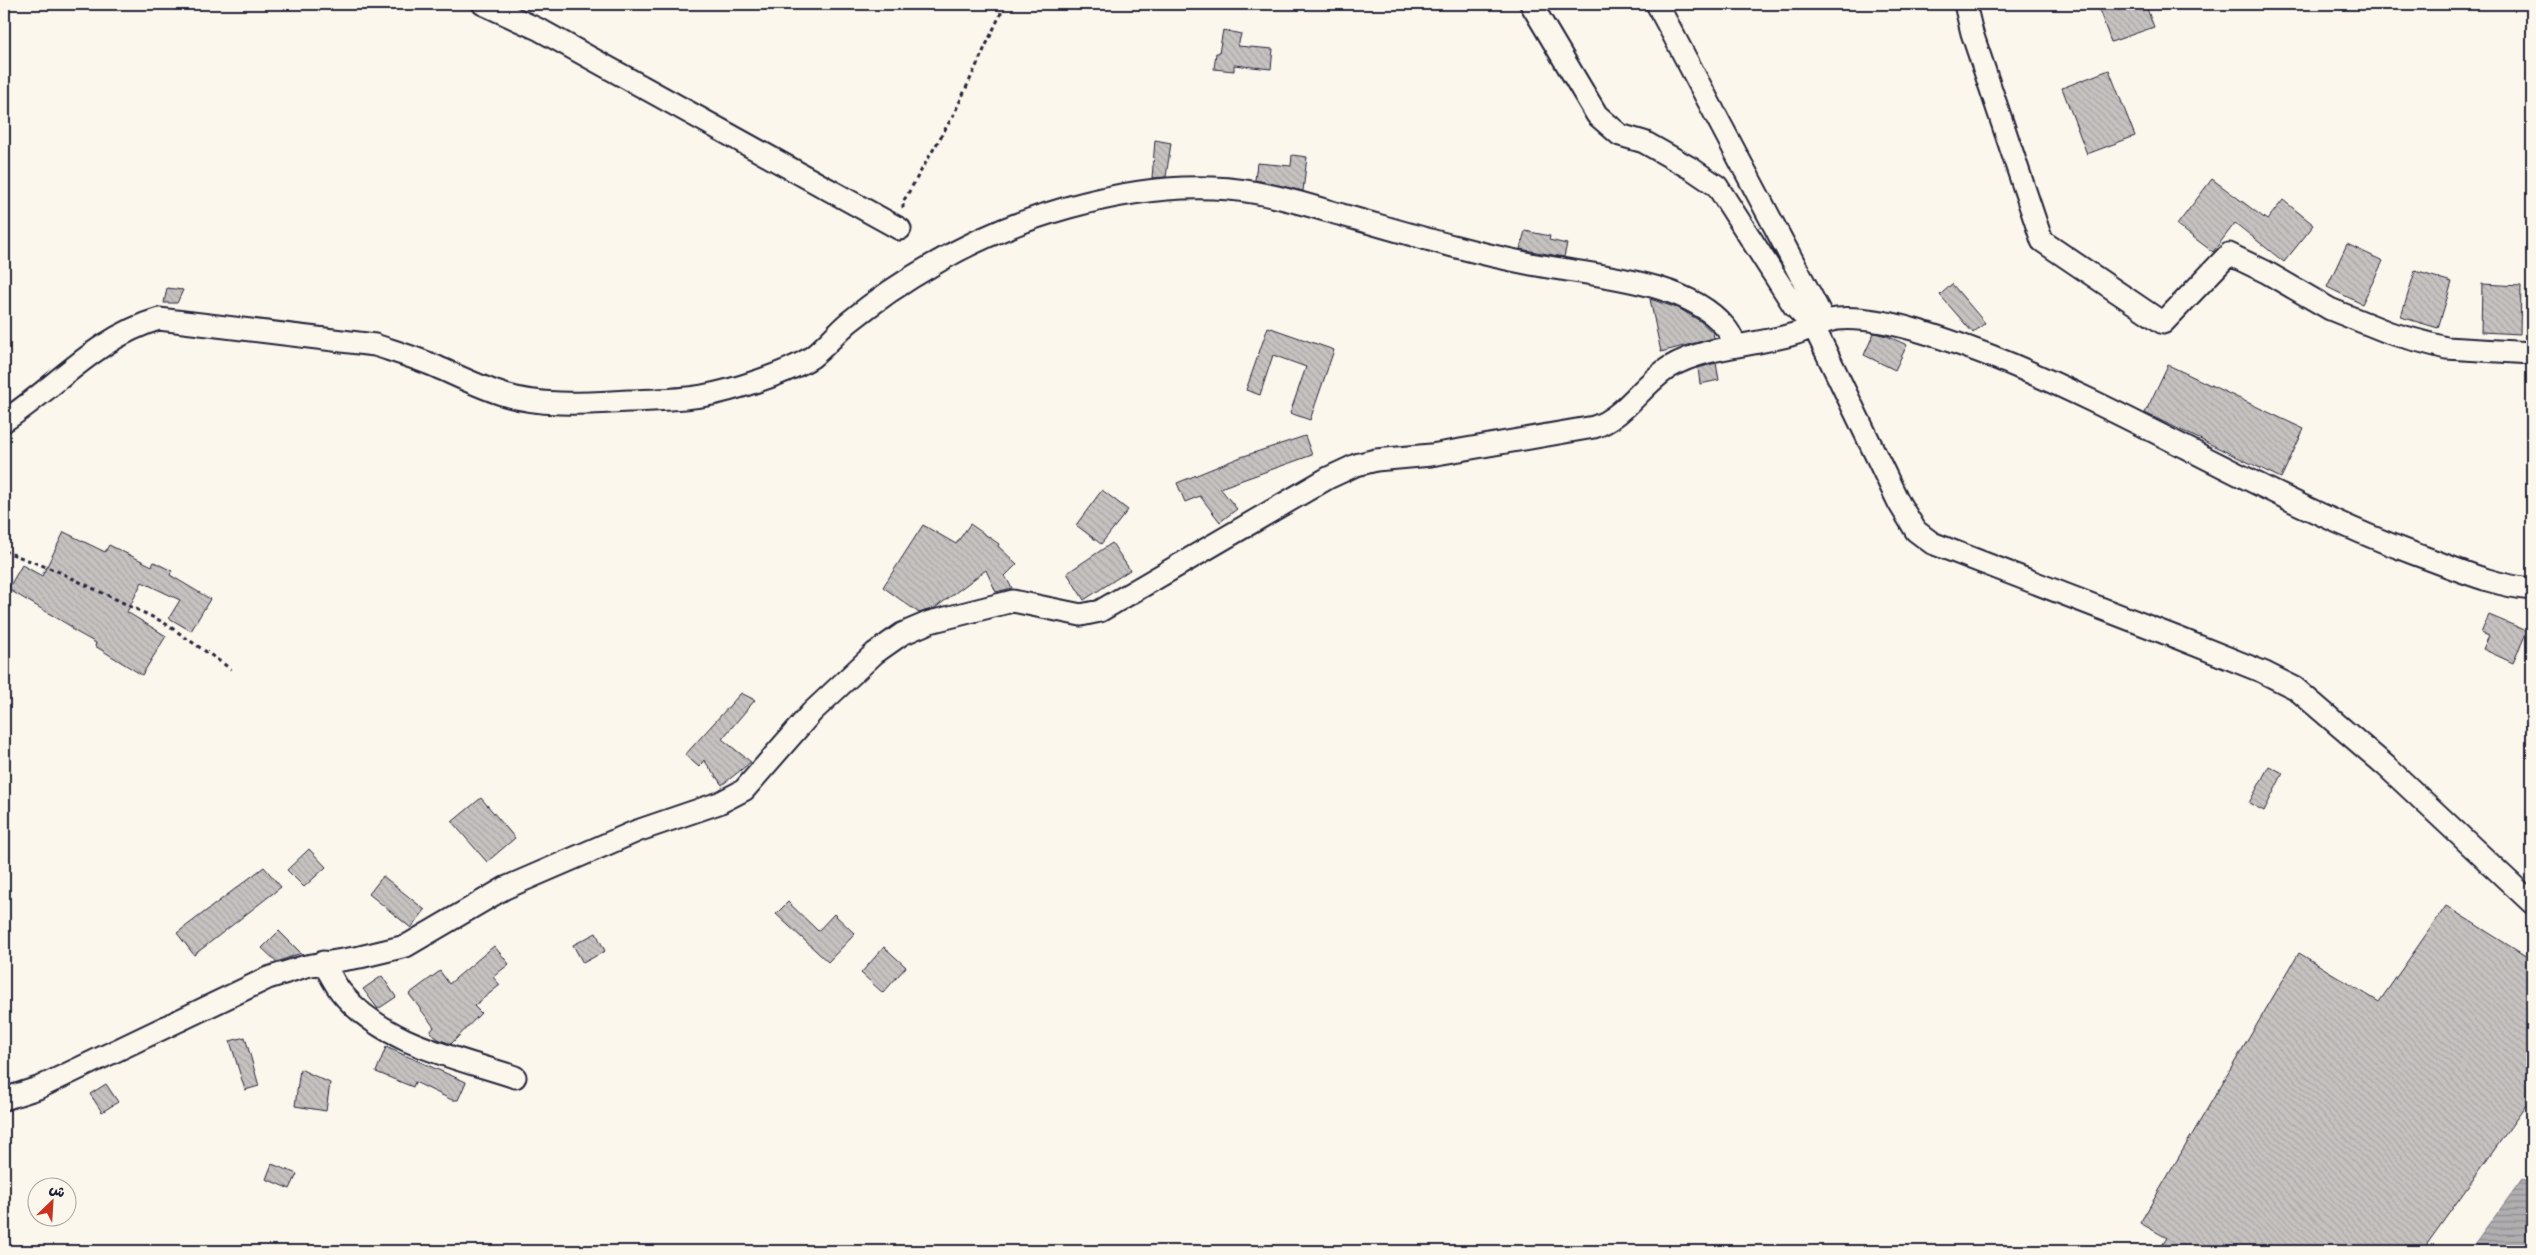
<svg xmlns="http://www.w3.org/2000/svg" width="2536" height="1255" font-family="Itim,'Playpen Sans Arabic',sans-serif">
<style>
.water{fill:url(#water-rules);stroke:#787681}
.building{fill:url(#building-back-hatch);stroke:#22223b}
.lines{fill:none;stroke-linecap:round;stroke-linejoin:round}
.street-casing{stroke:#22223b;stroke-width:25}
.path{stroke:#22223b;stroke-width:3;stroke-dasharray:4 4;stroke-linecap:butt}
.street{stroke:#fbf7ec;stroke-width:21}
</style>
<defs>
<pattern id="water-rules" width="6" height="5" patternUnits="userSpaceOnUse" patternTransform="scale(1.25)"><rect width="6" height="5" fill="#b1aeb0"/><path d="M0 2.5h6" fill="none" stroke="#908d90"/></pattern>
<pattern id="building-back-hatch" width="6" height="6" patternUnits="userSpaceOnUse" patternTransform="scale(1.25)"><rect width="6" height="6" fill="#c6c2c0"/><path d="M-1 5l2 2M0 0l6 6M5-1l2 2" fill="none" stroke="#aaa6a6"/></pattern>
</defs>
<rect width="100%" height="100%" fill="#fbf7ec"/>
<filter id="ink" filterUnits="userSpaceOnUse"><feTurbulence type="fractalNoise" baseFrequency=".02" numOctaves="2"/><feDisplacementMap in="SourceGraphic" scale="10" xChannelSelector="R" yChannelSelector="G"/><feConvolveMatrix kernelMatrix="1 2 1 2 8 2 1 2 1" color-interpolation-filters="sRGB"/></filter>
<g filter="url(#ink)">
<path class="water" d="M2522 1179 2532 1183V1251H2481L2475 1244Z"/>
<path class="building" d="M2097 4H2145L2154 27 2111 42Z
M1223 30 1241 34 1238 46 1273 49 1271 69 1234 65V71L1214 69 1216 53H1219Z
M2109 70 2135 136 2087 154 2062 88Z
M1155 140 1171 143 1166 177 1152 178Z
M1292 155 1307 157 1303 191 1255 180 1257 163 1291 166Z
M2212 179 2267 220 2283 200 2314 225 2284 262 2235 223 2213 252 2177 225Z
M1525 231 1550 236 1549 240 1567 244 1564 257 1520 249Z
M2347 244 2383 261 2362 304 2327 287Z
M2415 271 2452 282 2438 328 2401 317Z
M1952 284 1985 323 1973 333 1940 295Z
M2482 284 2521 286 2520 334 2481 332Z
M167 288 183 290 177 303H164Z
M1650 299 1680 309 1700 321 1713 333 1714 338 1661 352Z
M1268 327 1334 350 1310 420 1290 413 1306 367 1273 355 1260 395 1246 390Z
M1874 333 1887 336 1907 345 1895 370 1864 355Z
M1716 363 1719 380 1700 384 1698 368Z
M2168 365 2304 429 2281 478 2145 413Z
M1305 436 1312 455 1220 488 1237 509 1220 522 1200 496 1185 502 1177 483 1241 457Z
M1102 490 1128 510 1101 544 1076 525Z
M970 524 999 544 998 546 1017 564 1005 576 1012 588 996 592 986 570 935 608 919 613 883 587 923 525 956 544Z
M64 532 105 552 109 545 152 566 154 562 172 571 170 575 210 599 191 631 169 618 180 600 142 582 127 612 166 636 142 675 95 646 96 643 71 629 72 627 8 589 22 565 42 576Z
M1112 543 1130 570 1084 600 1067 573Z
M2489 615 2527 631 2513 663 2483 649 2489 636 2481 633Z
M741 693 755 700 722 739 751 762 722 785 704 760 699 767 685 755Z
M2269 766 2283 773 2264 811 2249 803Z
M481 798 515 838 487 862 452 822Z
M309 849 326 867 304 887 287 870Z
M264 867 281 887 194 955 177 933Z
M383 876 425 910 411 928 369 894Z
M788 902 818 931 834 914 855 934 828 962 776 914Z
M2446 906 2532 960V1097L2422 1251H2158L2167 1238 2140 1223 2299 953 2379 1002Z
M279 931 301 953 277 962 262 948Z
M596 933 605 951 583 963 573 945Z
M494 946 509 964 493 977 500 985 474 1006 481 1013 451 1044 438 1039 430 1032 434 1027 409 994 440 971 449 984Z
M884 947 906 967 883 993 861 973Z
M382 976 396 997 378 1009 363 989Z
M245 1037 259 1086 245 1090 230 1041Z
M386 1047 466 1082 458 1100H452L415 1082 413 1087 376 1072Z
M300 1069 330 1083 326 1111 295 1106Z
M106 1084 118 1102 102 1112 90 1094Z
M272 1164 297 1174 290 1189 266 1179Z"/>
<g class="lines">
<g class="street-casing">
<path id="street" d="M483 4 540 30 900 229
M1531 4 1597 115 1620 135 1644 142 1692 169 1717 186 1794 306 1814 327 1899 503 1916 531 1932 543 2178 638 2263 672 2295 688 2386 766 2532 903
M1657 4 1825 322
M1965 4 1972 33 2042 241 2163 323 2229 254 2266 272 2330 309 2390 333 2446 348 2532 353
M4 421C56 387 97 337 159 319L375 345C396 352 417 358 437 367 460 377 482 388 505 395 544 407 588 403 629 401 653 400 677 400 702 396 731 391 788 373 812 357 825 347 836 333 849 322 876 300 904 281 934 264 1011 218 1123 184 1213 188 1257 189 1301 203 1342 215 1403 232 1464 251 1526 263 1583 275 1686 278 1725 327 1730 332 1733 339 1736 346
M323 962C329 972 334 983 341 992 383 1044 455 1057 515 1077
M4 1099 38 1088 268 978 306 966 360 957 406 946 505 888 637 831 719 803 744 790 812 712 875 653 902 634 930 622 1013 601 1081 615 1100 611 1328 478 1356 465 1376 460 1431 455 1594 427C1624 418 1643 383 1670 367 1705 346 1755 346 1794 334 1808 330 1822 321 1837 319 1883 315 1949 340 1991 356 2136 414 2268 499 2415 554 2452 567 2493 586 2532 589"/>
</g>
<path class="path" d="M903 208V202L954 114 1001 13 1003 4
M4 551 57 571 163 622 231 669"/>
<use href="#street" class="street"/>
</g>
</g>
<rect width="2536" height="1255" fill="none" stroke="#fbf7ec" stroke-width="20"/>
<rect x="10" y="10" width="2516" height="1235" fill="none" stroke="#22223b" stroke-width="2" filter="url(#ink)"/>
<g transform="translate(52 1202) rotate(25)"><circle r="24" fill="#fbf7ec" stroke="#a4a2a5"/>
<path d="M0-4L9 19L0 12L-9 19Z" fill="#c8321e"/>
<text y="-8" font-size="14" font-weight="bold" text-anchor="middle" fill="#22223b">ش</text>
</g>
</svg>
